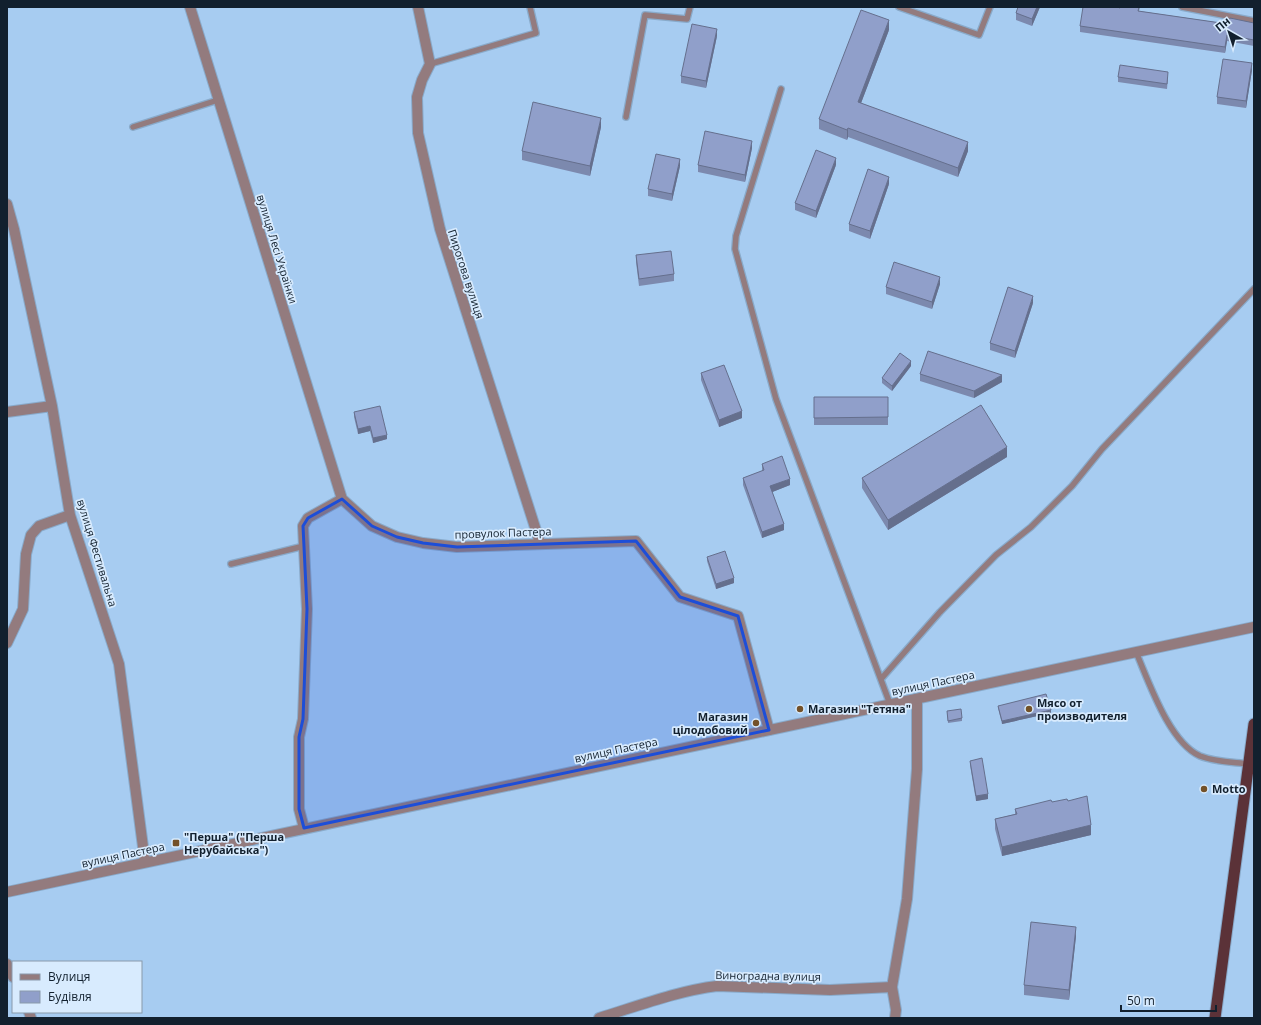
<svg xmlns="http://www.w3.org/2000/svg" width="1261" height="1025" font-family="'Open Sans',sans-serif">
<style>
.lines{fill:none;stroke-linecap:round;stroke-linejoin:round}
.service-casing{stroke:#89aaca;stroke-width:8}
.minor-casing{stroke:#89aaca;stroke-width:12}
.tertiary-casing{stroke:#89aaca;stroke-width:12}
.trunk-casing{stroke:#89aaca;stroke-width:13}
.service{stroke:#937b7e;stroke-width:5.5}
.minor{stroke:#937b7e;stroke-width:10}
.tertiary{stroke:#937b7e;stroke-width:10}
.trunk{stroke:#5b3238;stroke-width:11}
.wall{fill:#7c89ae}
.shaded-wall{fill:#656f8d}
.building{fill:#909fca;stroke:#656f8d}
.marked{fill:#1d4ed8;fill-opacity:0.2;stroke:#1d4ed8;stroke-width:3;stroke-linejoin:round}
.poi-dot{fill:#735129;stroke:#d8ebfe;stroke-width:1.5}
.labels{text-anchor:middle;stroke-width:3.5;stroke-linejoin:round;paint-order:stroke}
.street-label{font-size:11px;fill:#12202e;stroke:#d8ebfe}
.poi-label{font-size:11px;font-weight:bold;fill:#12202e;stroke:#d8ebfe;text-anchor:start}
</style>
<rect width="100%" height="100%" fill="#a7ccf1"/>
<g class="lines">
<g class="service-casing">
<path id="service" d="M899 7 979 35 990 7
M1182 7 1254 21
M430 64 536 33 530 7
M781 89 736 236 735 249 776 399 890 704
M626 117 645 15 687 19 690 7
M133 127 218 100
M231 564 304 546
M1136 652C1149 682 1169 742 1200 756 1215 762 1233 762 1249 764
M881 679 940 612 996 555 1031 527 1072 486 1102 449 1254 289"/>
</g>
<g class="minor-casing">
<path id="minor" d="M190 7 342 499
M418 7 430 64 422 80 417 97 418 133 440 229 540 543
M7 204 14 229 52 406 70 515 119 664 145 862
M7 412 52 406
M7 643 23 609 26 554 31 535 39 526 70 515
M304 828 299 809V737L303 719 307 609 303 526 308 518 342 499 372 526 397 537 423 543 457 547 636 541 680 597 738 616 769 730
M7 964 13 977
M29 1012 31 1018
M599 1018C638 1006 677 991 717 986L830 990 892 987
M895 1018 896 1010 892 987 907 899 917 769V699"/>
</g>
<g class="tertiary-casing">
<path id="tertiary" d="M7 892 1254 627"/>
</g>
<g class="trunk-casing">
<path id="trunk" d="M1215 1018 1254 724"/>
</g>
<use href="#service" class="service"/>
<use href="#minor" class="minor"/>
<use href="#tertiary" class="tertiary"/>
<use href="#trunk" class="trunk"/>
</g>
<path class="wall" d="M1018 7H1040L1032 26 1016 20V13Z
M1140 7 1139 11 1228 24 1254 23V46L1227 41 1225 53 1080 32V26L1120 8Z
M889 30 861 103 968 151 958 177 848 137 847 140 819 129V119Z
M717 36 706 88 681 83V76Z
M1252 70 1246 108 1217 104V97Z
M1118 77H1168L1167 89 1118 82Z
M601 127 590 176 522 160V151Z
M752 148 745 182 698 172V165Z
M836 165 816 218 795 210V203Z
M680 166 672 201 648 196V189Z
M889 184 870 239 849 231V224Z
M636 255 674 274V281L639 286 636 262Z
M940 284 932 309 886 294V287Z
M1033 303 1015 358 990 350V343Z
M911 366 892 391 882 383V378Z
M701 373 742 418 719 427 701 380Z
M920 374 1002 382 974 398 920 381Z
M814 397H888V425H814Z
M354 412 387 439 373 443 370 431 358 434 354 417Z
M1007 457 888 530 862 488V478Z
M762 464 790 485 772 492 784 530 762 538 743 485V478L762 471Z
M707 557 734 583 716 589 707 561Z
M998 706 1051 713 1002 724 998 708Z
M947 711 962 718V721L948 723Z
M970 761 988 799 976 801 970 765Z
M1068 801 1091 835 1002 856 995 829V819L1015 814V809L1052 802Z
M1076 936 1069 1000 1024 995V985Z"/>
<path class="shaded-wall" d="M1037 7H1040L1032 26V19Z
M889 20V30L858 111V102Z
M717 29V36L706 88V81Z
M1227 35V41L1225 53V47Z
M1252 63V70L1246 108V101Z
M601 118V127L590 176V166Z
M848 128V137L847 140V130Z
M752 141V148L745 182V175Z
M968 142V151L958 177V168Z
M836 158V165L816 218V211Z
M680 159V166L672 201V194Z
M889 177V184L870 239V231Z
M940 277V284L932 309V302Z
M1033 296V303L1015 358V351Z
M911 361V366L892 391V386Z
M1002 375V382L974 398V391Z
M742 411V418L719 427V420Z
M370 426V431L358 434V429Z
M387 435V439L373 443V438Z
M1007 447V457L888 530V520Z
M790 479V485L770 493V486Z
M784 524V530L762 538V532Z
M734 578V583L716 589V584Z
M1051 710V713L1002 724V721Z
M988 794V799L976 801V796Z
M1091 825V835L1002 856V847Z
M1076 927V936L1069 1000V990Z"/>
<path class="building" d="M1018 7H1037L1032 19 1016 13Z
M1083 7H1117L1120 8V7H1139L1138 11 1228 24 1230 18 1254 23V40L1227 35 1225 47 1080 26Z
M861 10 889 20 858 102 968 142 958 168 848 128 847 130 819 119Z
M692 24 717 29 706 81 681 76Z
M1223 59 1252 63 1246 101 1217 97Z
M1120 65 1168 72 1167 84 1118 77Z
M533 102 601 118 590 166 522 151Z
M705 131 752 141 745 175 698 165Z
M816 150 836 158 816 211 795 203Z
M656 154 680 159 672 194 648 189Z
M868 169 889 177 870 231 849 224Z
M671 251 674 274 639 279 636 255Z
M894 262 940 277 932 302 886 287Z
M1008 287 1033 296 1015 351 990 343Z
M928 351 1002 375 974 391 920 374Z
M900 353 911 361 892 386 882 378Z
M724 365 742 411 719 420 701 373Z
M814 397H888V417L814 418Z
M981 405 1007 447 888 520 862 478Z
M380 406 387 435 373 438 370 426 358 429 354 412Z
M782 456 790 479 770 486 784 524 762 532 743 478 764 470 762 464Z
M725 551 734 578 716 584 707 557Z
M1046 694 1051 710 1002 721 998 706Z
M961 709 962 718 948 721 947 711Z
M982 758 988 794 976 796 970 761Z
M1087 796 1091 825 1002 847 995 819 1017 814 1015 809 1051 800 1052 802 1067 799 1068 801Z
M1031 922 1076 927 1069 990 1024 985Z"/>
<path class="marked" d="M342 499 372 526 397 537 423 543 457 547 636 541 680 597 738 616 769 730 304 828 299 809V737L303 719 307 609 303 526 308 518Z"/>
<g class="poi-dot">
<circle cx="800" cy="709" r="4"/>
<circle cx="1029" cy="709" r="4"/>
<circle cx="756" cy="723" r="4"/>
<circle cx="1204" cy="789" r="4"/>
<rect x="172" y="839" width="8" height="8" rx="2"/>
</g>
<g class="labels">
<g class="street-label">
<text transform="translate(277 249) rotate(73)" y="4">вулиця Лесі Українки</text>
<text transform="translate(466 274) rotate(72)" y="4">Пирогова вулиця</text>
<text transform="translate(503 533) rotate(-2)" y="4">провулок Пастера</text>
<text transform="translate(97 553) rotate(73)" y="4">вулиця Фестивальна</text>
<text transform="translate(933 683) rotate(-12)" y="4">вулиця Пастера</text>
<text transform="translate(616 750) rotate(-12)" y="4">вулиця Пастера</text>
<text transform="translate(123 855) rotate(-12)" y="4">вулиця Пастера</text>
<text transform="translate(768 976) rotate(1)" y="4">Виноградна вулиця</text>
</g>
<g class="poi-label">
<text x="1037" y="707">Мясо от<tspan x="1037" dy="13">производителя</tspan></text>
<text x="808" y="713">Магазин "Тетяна"</text>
<text x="748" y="721" text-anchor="end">Магазин<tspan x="748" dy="13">цілодобовий</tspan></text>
<text x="1212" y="793">Motto</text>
<text x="184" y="841">"Перша" ("Перша<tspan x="184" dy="13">Нерубайська")</tspan></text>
</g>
</g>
<rect width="1261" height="1025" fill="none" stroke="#12202e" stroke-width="16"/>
<rect x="12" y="961" width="130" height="52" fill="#d8ebfe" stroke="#899aab"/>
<rect x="20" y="974" width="20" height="6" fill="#937b7e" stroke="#899aab"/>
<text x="48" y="981" font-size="12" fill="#12202e">Вулиця</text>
<rect x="20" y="991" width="20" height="12" fill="#909fca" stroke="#899aab"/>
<text x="48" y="1001" font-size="12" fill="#12202e">Будівля</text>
<g transform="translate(1229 32) rotate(321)" stroke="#d8ebfe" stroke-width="3" paint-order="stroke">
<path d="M0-3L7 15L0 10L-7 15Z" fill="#12202e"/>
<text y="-6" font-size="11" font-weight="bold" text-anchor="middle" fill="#12202e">Пн</text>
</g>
<path d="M1121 1005v6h95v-6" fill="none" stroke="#12202e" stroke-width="2"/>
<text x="1127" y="1005" font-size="12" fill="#12202e" stroke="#d8ebfe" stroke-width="3" paint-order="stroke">50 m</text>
</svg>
